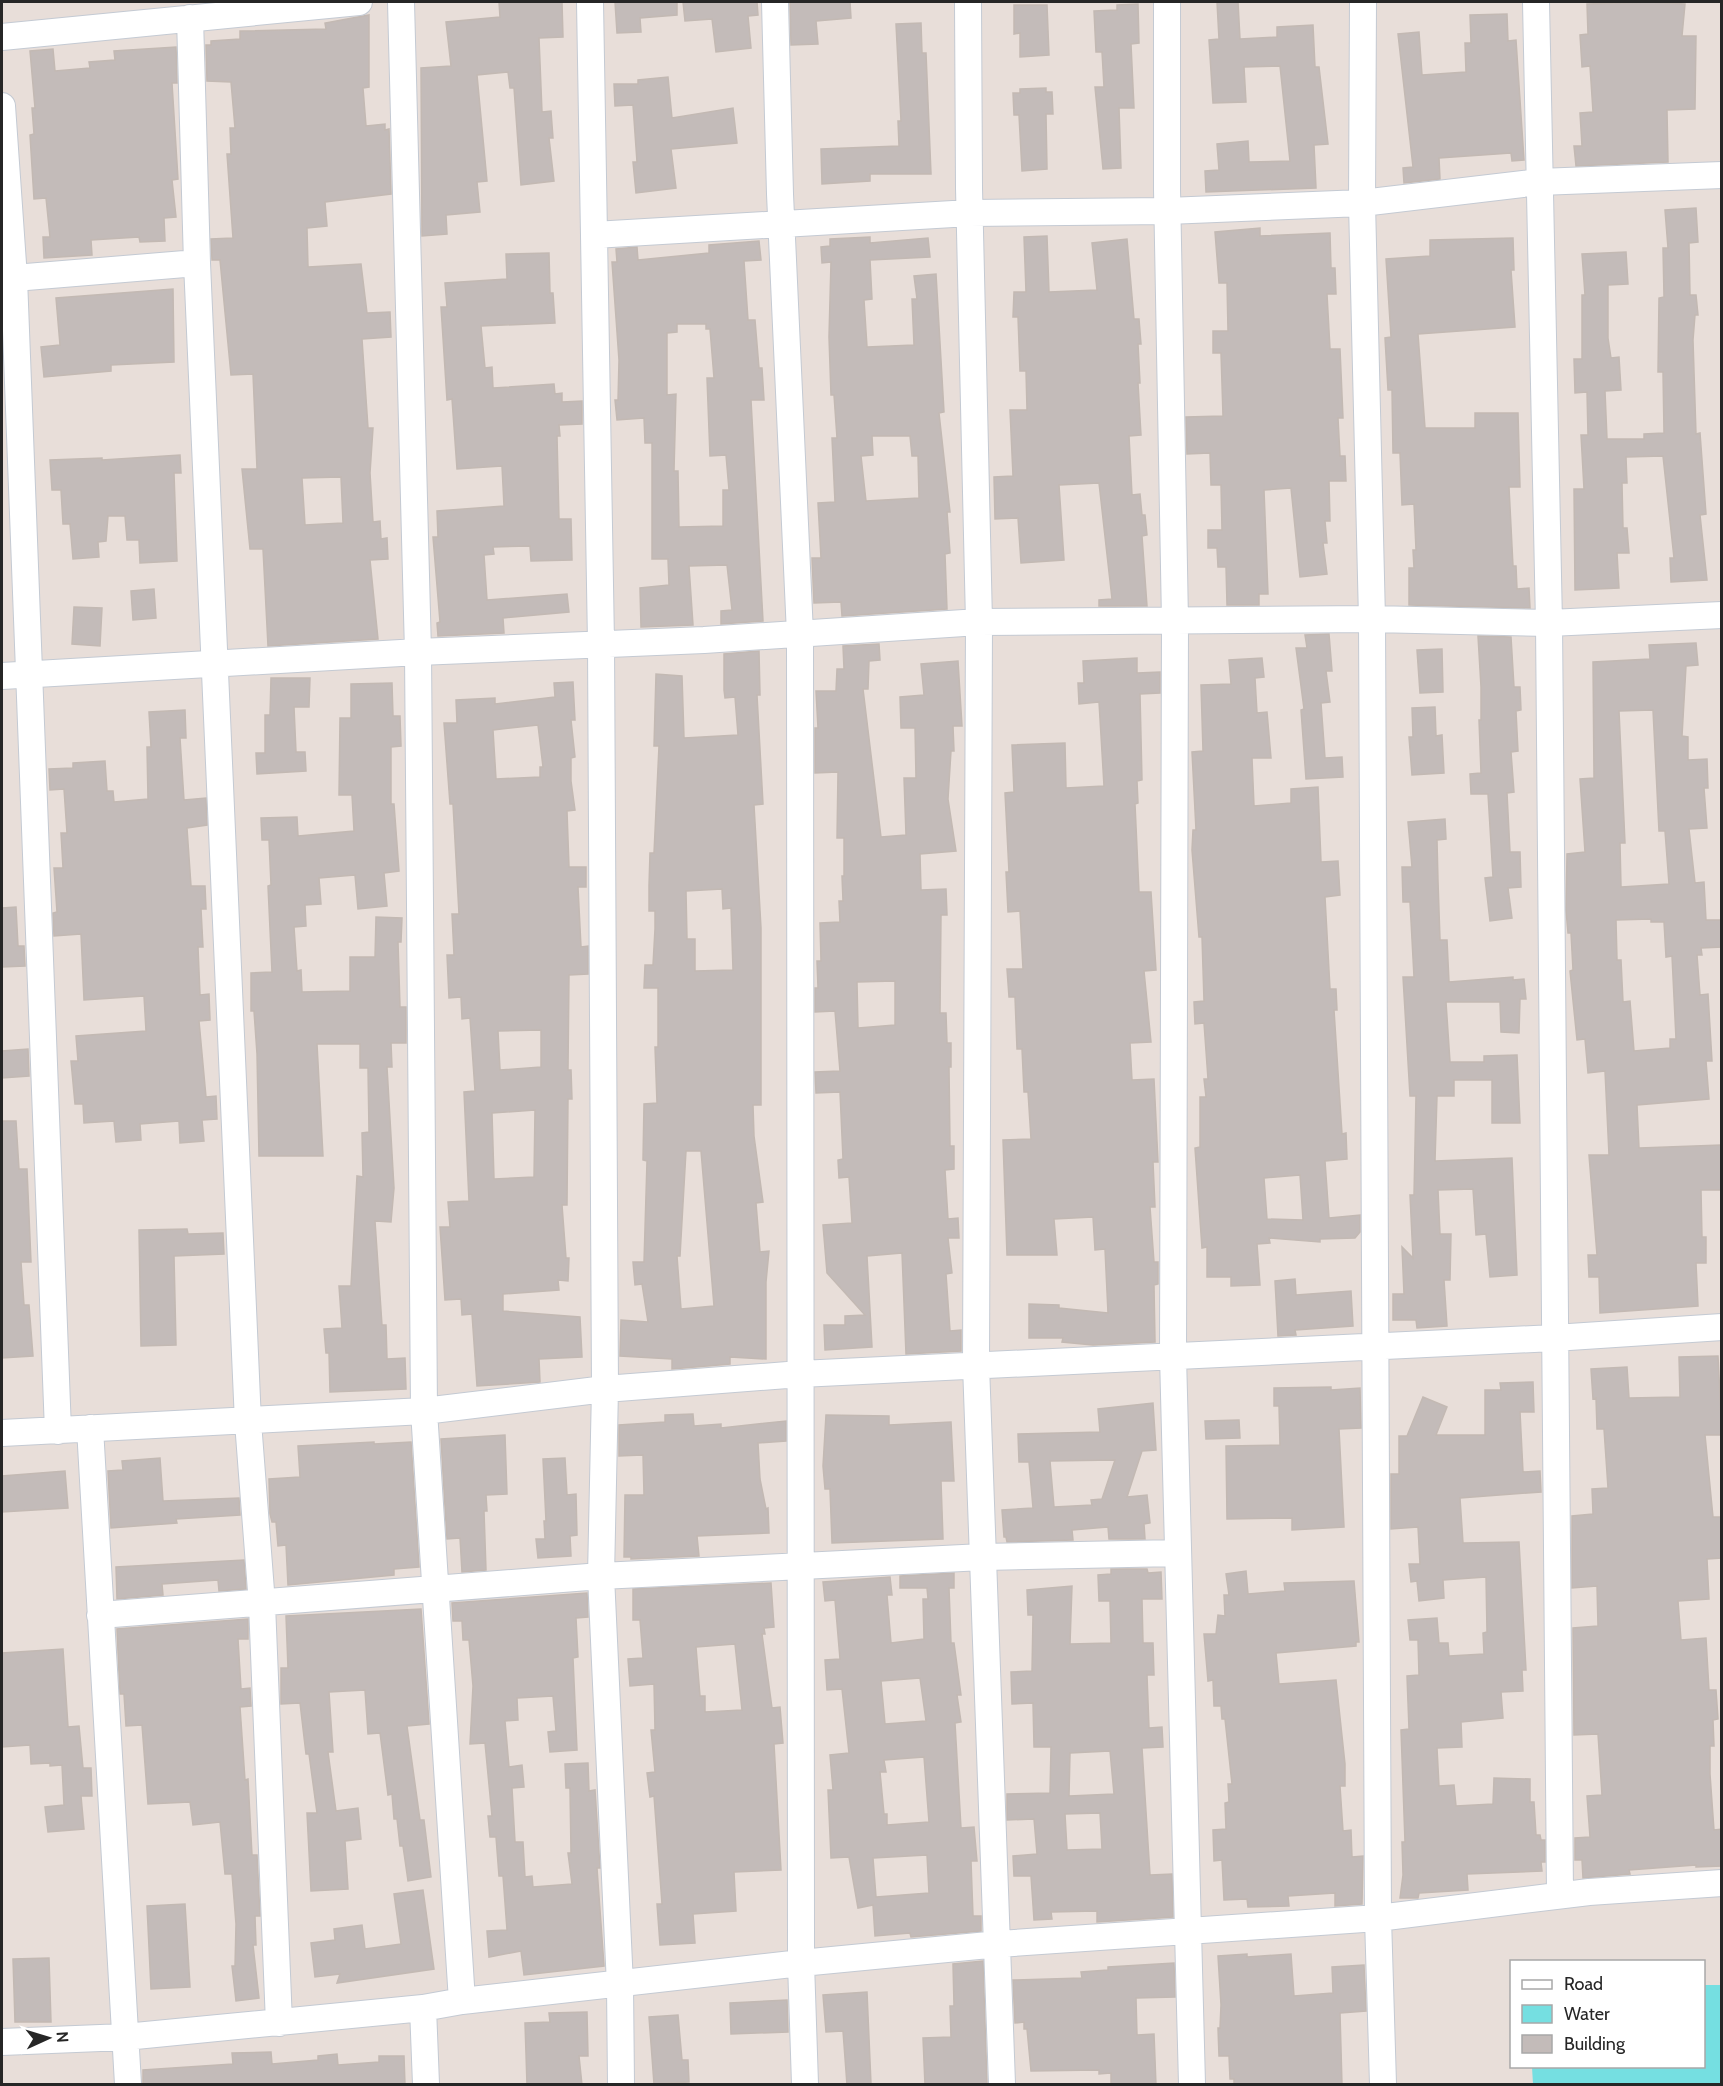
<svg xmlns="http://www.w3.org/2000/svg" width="1723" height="2086" font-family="Cabin,sans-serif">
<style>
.water{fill:#75dfe1}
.building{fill:#c3bbb9;stroke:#c3b9b3;stroke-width:1.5;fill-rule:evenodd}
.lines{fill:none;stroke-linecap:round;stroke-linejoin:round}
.street-casing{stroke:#c4cad3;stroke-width:28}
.street{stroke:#fff;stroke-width:26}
</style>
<rect width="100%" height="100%" fill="#e8ded9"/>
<path class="water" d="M1704 1985H1721V2084H1533L1532 2067 1704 2066Z"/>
<path class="building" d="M499 2H562L563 37 539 38 542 112 551 111 553 138H549L554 181 521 185 514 88H510L508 72 477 75 487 181 477 182 480 212 446 215 447 234 422 236 421 68 451 66 446 22 500 17Z
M615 2H677V15L640 18 641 32 617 33Z
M683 2H757L758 15 748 16 751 48 716 52 712 19 685 21Z
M790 2H850L851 18 816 21 818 44 791 45Z
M1217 2H1238L1240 39 1277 37V27L1313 25 1315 67H1319L1328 144 1314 145 1316 188 1206 192 1205 171 1219 170 1217 144 1248 141 1249 162 1290 161 1280 66 1244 67 1246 102 1213 103 1209 40 1219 39Z
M1650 2 1685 4 1682 36H1696L1695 109 1667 110 1668 162 1576 166 1574 146H1582L1580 113 1593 112 1590 66 1582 67 1580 35 1588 34 1587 4Z
M1138 4 1139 43 1131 44 1134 108H1119L1121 168 1103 169 1095 87H1104L1102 52H1096L1094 11 1117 10V5Z
M1014 5H1047L1049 55 1020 57V33L1014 34Z
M1507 14 1508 41 1516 40 1524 160 1512 161 1511 153 1439 158 1440 179 1404 183 1403 168 1413 167 1398 34 1419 32 1422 75 1466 72 1465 43H1471L1470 15Z
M369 15V87L363 88 366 126 385 124V130L389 129 391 194 325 202 327 226 307 228 308 267 361 264 367 313 390 312 391 337 362 339 368 428H373L370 473 373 522 380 521 381 539 387 538 388 559 370 560 378 639 268 646 263 549H250L242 469H257L253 374 231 375 220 260H212L211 239 233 238 227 154H231L230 128H235L231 82 207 81 206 45H211V41L240 39V31L326 29 325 23ZM341 477 343 523 305 525 302 478Z
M921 23 922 53H926L931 174H870V181L822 184 821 149 899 146 898 121H901L896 24Z
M176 47 177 83H172L178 179 172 180 176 217 164 218 165 241 140 242 139 237 91 240 92 255 44 258 43 237H50L46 198 34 199 30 135 34 134 32 108H35L30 51 53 49 55 71 90 68 89 62 115 60 114 51Z
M668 77 672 118 733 108 737 143 671 149 676 188 636 193 633 162H637L633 105 615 106 614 84H638V80Z
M1046 88V92H1052L1053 114H1046L1047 169 1022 171 1019 115H1014L1013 93H1020V89Z
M1696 208 1698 242 1689 243 1690 295H1696L1698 315H1695L1693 340 1696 434 1700 433 1706 514 1700 515 1707 580 1671 582 1670 558H1674L1663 456 1626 457 1627 483H1622L1623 528H1627L1629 553H1617L1619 588 1575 590 1574 489H1584L1581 435H1588L1587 392 1575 393 1574 359H1582V295H1585L1582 254 1626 252 1628 284 1608 285V338L1611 358 1619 357 1621 390 1605 391 1607 439H1644V434L1664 433 1663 372H1658L1659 298 1664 297 1663 248H1668L1665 210Z
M1260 228V236L1330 233 1331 268H1335L1336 294H1327L1330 349H1340L1343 418H1338L1340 456H1345L1346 481H1329L1330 521H1325L1327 543H1323L1327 574 1300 577 1291 488 1264 490 1268 594H1259V605H1227L1226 567H1218L1217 548H1208V530H1222L1221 485H1211L1210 453 1187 454 1186 417 1223 416 1221 353H1213V331H1228L1227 283H1219L1215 232Z
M1047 236 1049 292 1097 290 1092 243 1127 239 1134 319H1139L1141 344H1138L1140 383H1138L1141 435 1129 436 1132 495 1140 494 1142 515H1145L1147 535 1142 536 1147 606H1099V600L1112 599 1099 483 1059 485 1064 560 1021 563 1018 518 995 519 994 477 1013 476 1010 410H1027L1026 371H1020L1018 317H1013L1014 292H1026L1024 237Z
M870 237V243L928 238 930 257 870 260 872 299 864 300 867 347 914 345 912 299H917L914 276 936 274 944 412 939 413 950 512H947L950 553 945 554 947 609 842 616 841 602 814 603 812 558H821L818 503 835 502 832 438H837L834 395H831L829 337 831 262 822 263 821 247 830 246V239ZM872 436H910L912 456H918L919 498 866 501 861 456 873 455Z
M1513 238 1514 270H1511L1515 327 1418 334 1425 428H1475V413H1518L1520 487H1509L1513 566H1516L1517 589 1529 588 1530 608 1409 605V568H1414L1413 550H1416L1414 504 1402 505 1400 453H1393L1392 390H1388L1385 338 1391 337 1386 259 1430 256V240Z
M759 241 761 260 744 261 748 320H755L759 368H762L764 400H751L763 621 721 624V611L732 610 727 565 689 566 693 625 641 627 640 588 669 585 668 559H652V443H645L644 418 617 420 615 400H618L619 360 612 262H617L616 249 637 247 638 260 709 253V245ZM677 324H706V329H710L714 378H707L710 456 726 455 729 490H723V526L679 527 678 471H674L676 394 667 395V333L677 332Z
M549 253 550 293H553L555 323 481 326 485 368 492 367 493 388 554 384 555 394 562 393V402L582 401V424L559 425 560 436H557L559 519H571L572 560 531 561 530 546 493 547 494 554 484 555 487 600 567 594 569 612 503 618 504 633 438 636 437 623 440 622 433 537H438L437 511 504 506 502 466 457 469 452 399 447 400 441 307H447L445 283 507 279 506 254Z
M173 289 174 362 111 365V371L44 377 41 347 60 345 56 298Z
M180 455 181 473H174L177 561 140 563 139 540H127L125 516H108L106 541 98 542 99 557 73 559 70 524H63L61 490H52L50 460 102 458V460Z
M154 589 156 618 133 620 131 591Z
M74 607 102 608 100 646 72 644Z
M1329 634 1332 671H1326L1330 702 1321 703 1325 758 1342 757 1343 777 1306 779 1301 710 1304 709 1296 648H1307L1305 635Z
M1478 636 1511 637 1514 687H1520L1521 710 1516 711 1518 751 1511 752 1514 792 1507 793 1510 852H1520L1521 887 1508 888 1512 918 1490 921 1485 878 1493 877 1488 794H1471L1470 774 1481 773 1479 720H1481V687Z
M1696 643 1698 665 1686 666 1682 736 1688 737V760L1707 759 1708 788H1704L1707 828 1689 829 1695 883 1704 882 1706 920H1722V947L1701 948 1702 955H1697L1700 995 1708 994 1712 1061H1706L1709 1099 1637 1105 1639 1148 1721 1145V1190H1701L1702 1237H1706V1263H1696L1698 1306 1600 1313 1599 1277H1589L1588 1255H1597L1589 1155H1609L1605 1071 1588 1073 1585 1039 1577 1040 1570 971 1573 970 1571 933H1568L1566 910 1567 854 1585 852 1580 779 1594 778 1593 662 1650 659 1649 645ZM1653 710 1659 831H1665L1669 884 1621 887 1620 843H1625L1619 711ZM1651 919V922H1664L1666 957 1672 956 1676 1039H1670V1048L1634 1051 1630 1001 1623 1002 1621 960H1617L1616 920Z
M879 644 880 660 869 661 868 689H863L881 837 906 835 904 778H916L915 728H901L900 697 924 695 921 664 958 661 962 726H953L954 751H951L948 799 956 851 920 854 921 890 946 889 947 915H941L940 1013H946L947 1043H951V1067H949L950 1146H954V1169L945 1170 948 1219 958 1218 959 1238H948L952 1273 946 1274 950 1331 961 1330V1351L906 1354 902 1253 867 1256 872 1347 825 1350 824 1325H845V1316L865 1315 827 1273 823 1225 852 1223 849 1177 839 1178 838 1160 843 1159 840 1092 816 1093 815 1072 840 1071 835 1011 815 1012V988H818L817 961H821L820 923 840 922 839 901H843L842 876H844V838H837L838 772 815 773V728H818L816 691H836L837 669H844L843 646ZM895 981V1025L858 1028 857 982Z
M1442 649 1443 692 1420 693 1417 650Z
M759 651 760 695H757L763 804 754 805 761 928V1105H753L754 1136 763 1202 756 1203 760 1252 769 1251 766 1282V1359L730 1357V1364L672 1369V1359L620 1356 621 1320 648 1322 642 1284 635 1285 633 1262H644L647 1161 643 1160 644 1104 657 1103 655 1047H658V988H644L645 965H653L655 929V911H649V886L650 853H654L659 746H654L656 674 682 676 684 738 738 735 735 697 725 698 724 690V654ZM722 889 723 909 731 908 733 970 695 971V939H687L686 891ZM686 1151H701L714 1306 681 1309 677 1256H680Z
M1137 658V673L1160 672V693L1140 694 1142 780 1137 781 1138 803 1135 804 1139 892H1151L1156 970 1144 971 1151 1042 1130 1043 1132 1080 1154 1079 1158 1162H1153L1155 1207H1150L1154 1262H1158V1284L1154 1285 1155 1342 1093 1345 1062 1342 1063 1338H1029V1304L1059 1305V1308L1108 1313 1105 1249 1095 1250 1093 1217 1054 1219 1057 1255H1007L1003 1140 1031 1139 1028 1092H1024L1022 1049H1017L1015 997H1009L1007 969H1023L1020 911 1008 912 1006 872H1009L1005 793 1014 792 1012 745 1065 743 1066 788 1104 786 1099 702 1079 704 1078 683H1084L1083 661Z
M1262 658 1264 677 1255 678 1257 713 1267 712 1271 758H1252L1254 806 1291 803V789L1318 787 1321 862 1338 861 1340 895 1325 897 1330 989H1336L1337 1010H1334L1342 1134 1346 1133 1347 1159 1325 1161 1329 1218 1360 1215V1232L1355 1238 1320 1239V1242L1269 1238 1270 1243 1257 1244 1260 1285 1231 1286V1277H1207V1247L1202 1248 1198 1191 1195 1148 1200 1147V1097H1206L1204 1079H1208L1204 1023 1195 1024 1194 1002 1204 1001 1202 937H1199L1192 850 1193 830H1196L1192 752 1203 751 1201 685 1231 684 1229 660ZM1300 1175 1303 1220 1267 1219 1264 1178Z
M271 678H310L309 707H294L296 752H305L306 771 257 774 256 753H265V715H270Z
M573 682 575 720H571L575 757 571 758V781L575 810 567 811 569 867H586V887H578L581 947 588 946V974L569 975 568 1070H571L572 1099H568L567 1205H562L566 1258H569L568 1281 558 1280 559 1290 503 1294V1311L580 1317 582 1357 539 1359 540 1382 477 1386 472 1314 462 1315 461 1299 445 1300 440 1227H450L448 1202 469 1201 464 1092 475 1091 470 1018 462 1019 461 997 449 998 447 955H454L452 914H459L453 804H450L444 723H457L456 700 495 698V704L555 697 554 683ZM538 725 543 767H540V777L496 779 493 730ZM541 1030V1067L500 1070 498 1031ZM535 1110 534 1177 494 1179 492 1113Z
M392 683 393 716H400L401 746 391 747V804H394L399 871 384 873 387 906 358 909 355 875 319 878 321 904 305 905 306 926 294 927 297 971 301 970 302 992 350 991V957H375L376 917 402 918 401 942H398L400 1007H406V1043H391L392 1067H387L394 1188 391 1222 375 1221 382 1325H386L387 1359 405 1358 406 1389 330 1392 329 1353H326L324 1329 342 1328 339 1286H351L357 1176 363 1177 362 1133 369 1132 368 1068H360V1044H317L323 1156H259L257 1054 254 1011H251V973L272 972 268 886 271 885 269 840H262L261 818 297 817 298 836 354 831 352 795H339L340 718H351V684Z
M1435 707 1436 736 1442 735 1444 773 1412 775 1409 737H1413L1412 708Z
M185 710 186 738H180L184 800 206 798 207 825 187 828 191 886H205L206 909H201L203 947H198L200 995 209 994 210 1020 199 1021 206 1097 216 1096 217 1119 202 1120 204 1141 180 1143 179 1121 140 1124 141 1140 116 1142 114 1121 84 1123 83 1104H75L71 1061H78L76 1036 146 1031 144 996 84 1000 81 934 54 936 53 913 57 912 54 868H63L61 833H67L64 789 50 790 49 769 73 768V763L105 761 107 791H113L114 802 148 799 147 747H151L149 712Z
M1445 819 1446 839 1437 840 1438 881 1440 940H1447L1449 982 1513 977V980L1524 979 1526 999H1520L1519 1033 1501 1032 1500 1002H1446L1450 1062H1484V1056L1517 1055 1520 1123H1492V1080H1454V1096H1437L1435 1161 1512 1158 1517 1275 1490 1277 1486 1234 1476 1235 1473 1189 1438 1190 1440 1234H1451L1450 1280H1444L1447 1326 1417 1328 1416 1320H1393V1294H1404L1402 1247 1413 1258 1410 1195H1414L1416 1096H1410L1403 977H1414L1410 902H1403L1402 867H1412L1408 822Z
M16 907 18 946H24L25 966 2 967V908Z
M28 1049 29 1076 2 1078V1051Z
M2 1121H16L19 1169H27L31 1262H21L24 1305H29L33 1356 2 1358Z
M187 1229 188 1234 223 1233 224 1254 174 1256 176 1345 141 1346 139 1230Z
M1295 1279 1296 1295 1351 1291 1353 1326 1295 1330 1296 1335 1278 1336 1275 1281Z
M1718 1356 1722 1435H1705L1713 1517H1722V1558L1707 1559 1709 1599 1678 1601 1681 1640 1706 1638 1709 1690H1716L1718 1719 1713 1720 1714 1746H1710V1774L1714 1830 1722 1829V1866L1696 1867V1865L1629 1870 1630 1874 1583 1878 1582 1860H1575V1838L1590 1837 1587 1796 1602 1795 1598 1734 1574 1735 1573 1628 1598 1626 1597 1586 1572 1588V1516L1593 1514 1592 1489 1608 1488 1604 1429H1597L1596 1398 1593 1399 1591 1369 1627 1367 1629 1398 1680 1397 1679 1357Z
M1533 1382 1534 1412H1520L1523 1472 1540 1471 1541 1492 1460 1498 1463 1543 1519 1542 1526 1670H1522L1523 1691 1501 1692 1503 1718 1461 1722 1462 1747 1437 1748 1439 1786 1454 1785 1456 1806 1493 1804 1494 1778 1530 1779V1802H1534L1536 1835H1540L1541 1840H1545V1862H1541L1542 1871 1467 1874 1468 1890 1419 1893 1418 1898H1400L1403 1875 1402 1842H1405L1401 1730 1409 1729 1407 1676 1419 1675 1418 1640H1410L1408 1620 1437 1618 1439 1643H1448L1449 1656 1484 1654 1483 1633 1487 1632 1486 1577 1443 1580 1444 1598 1419 1601 1417 1581 1411 1582 1409 1564H1420L1418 1527 1391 1529V1474H1399V1436H1407L1423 1397 1447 1407 1436 1435H1485V1390H1501L1500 1383Z
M1331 1387V1390L1360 1388 1361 1428 1339 1429 1344 1527 1292 1530V1518L1227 1519 1226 1446 1280 1445 1279 1406H1274V1388Z
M1153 1403 1156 1450 1142 1451 1127 1497 1147 1495 1150 1523 1144 1524 1145 1539H1109L1108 1527 1072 1530 1073 1540 1007 1542 1006 1537H1004L1002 1510 1033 1508 1029 1462H1019L1018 1434 1100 1432 1098 1409ZM1115 1460 1102 1499 1091 1500 1092 1505 1054 1507 1050 1461Z
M693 1414 694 1426 721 1424V1428L786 1421V1441L758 1443 760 1479 766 1509 768 1508 769 1533 697 1536 699 1556 631 1559V1557H624L625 1495H644L643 1455 619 1456V1425L665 1422V1415Z
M826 1415 889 1416V1425L951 1422 954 1481H941L943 1539 832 1543 830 1489H825L823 1466Z
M1239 1420 1240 1438 1206 1439 1205 1421Z
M505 1435 507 1494 486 1495 487 1511H484L486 1570 462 1572 460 1538 447 1539 441 1439Z
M374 1442V1444L411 1442 419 1567 394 1569V1575L288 1585 286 1545 278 1546 276 1522H272L270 1514 269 1479 300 1477 298 1446Z
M160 1458 163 1501 239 1498 240 1515 176 1519 177 1523 111 1528 108 1471 123 1470 122 1461Z
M565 1458 567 1495 576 1494 577 1535 570 1536 571 1556 538 1558 536 1539H545L544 1521H546L543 1459Z
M65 1471 68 1508 2 1512V1476Z
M244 1560 246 1589 219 1591 218 1580 162 1584 163 1595 117 1599 116 1567Z
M1111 1569H1147L1148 1573 1161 1572 1162 1599H1142L1143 1643H1153L1154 1675H1147L1149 1728 1162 1727 1163 1747 1142 1748 1150 1875 1172 1874 1173 1917 1097 1922V1911L1051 1912 1052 1919 1034 1920 1031 1876H1014L1013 1856 1037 1854 1034 1819 1007 1820V1794L1050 1793 1051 1747H1034L1033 1703 1012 1704 1011 1672 1032 1671 1033 1615H1028L1027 1590 1072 1586 1070 1644 1111 1643 1110 1601H1099L1098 1575 1111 1574ZM1110 1751 1114 1794 1069 1796 1070 1753ZM1100 1813 1102 1849 1067 1850 1065 1814Z
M1246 1571 1248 1594 1285 1591 1284 1583 1354 1581 1359 1642H1356V1646L1276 1653 1279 1684 1336 1680 1345 1764V1786H1340L1343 1831 1351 1830 1352 1857 1363 1856 1362 1904 1335 1906V1893L1288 1896 1289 1906 1248 1907 1247 1899 1224 1900 1222 1860 1214 1861 1213 1830 1226 1829 1225 1803 1229 1802 1228 1784H1232L1225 1719H1222L1221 1706H1214L1213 1680 1208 1681 1204 1634H1216L1218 1615 1225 1616 1224 1595H1229L1226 1574Z
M954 1573V1588H949L951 1643H954L961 1695H957L961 1722 955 1723 961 1828 974 1827 977 1861H971L973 1916H981V1931L911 1937 910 1933 875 1936 873 1905 858 1908 849 1857 831 1858 828 1790H833L830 1755 849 1753 842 1689 827 1690 825 1660 840 1659 835 1600 825 1601 823 1582 890 1577 892 1595H887L891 1643 924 1639 923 1599H928L927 1588H900V1576ZM920 1678 926 1721 885 1724 881 1681ZM924 1757 929 1822 887 1825V1814H884L880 1772H886L884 1760ZM927 1855 929 1893 876 1897 873 1858Z
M771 1583 774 1627 764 1628 765 1634H762L772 1708 780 1707 783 1743 774 1744 781 1870 734 1872 736 1911 693 1914 695 1943 660 1945 657 1904H662L654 1796 650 1797 647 1773 655 1772 651 1730H655L654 1684 630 1686 628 1659 643 1658 640 1620H633V1589ZM735 1644 742 1710 705 1712V1696H700L696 1647Z
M587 1593 588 1617 576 1618 578 1657 573 1658 577 1750 550 1752 548 1732 556 1731 553 1696 517 1698 518 1720 505 1721 509 1767 522 1765 524 1787 512 1788 515 1842H523L525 1877 532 1876 533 1887 572 1884 568 1853H571L570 1788H566L565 1764 588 1763 589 1791 595 1790 600 1868H597L604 1966 524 1975 521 1951 489 1957 487 1931 507 1930 503 1876H499L496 1837H490L488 1816H492L485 1743 470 1744 473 1686 469 1640H463L462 1621H453L452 1603Z
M421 1609 429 1724 407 1726 420 1820H424L431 1877 408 1881 403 1846H400L397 1819H394L392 1794 388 1795 380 1733 368 1734 365 1690 329 1692 333 1752H328L336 1811 358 1808 361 1839 345 1841 348 1889 311 1891 307 1813H317L309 1754H306L300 1703 281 1704V1668H288L286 1616Z
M248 1619V1639H238L241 1689 250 1688 251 1706 240 1707 245 1780 248 1779 252 1855H257L260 1916H255L256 1945H253L259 1998 236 2001 232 1966H235L236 1924 232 1874H225L220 1822 193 1825 190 1802 148 1804 142 1725 126 1726 124 1694H120L117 1629Z
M63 1649 68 1727 79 1726 83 1768H91L92 1796H81L84 1829 48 1832 45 1807 64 1805 62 1765 50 1766V1763L31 1764 30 1745 2 1747V1653Z
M423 1890 434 1969 337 1983 340 1974 315 1977 311 1943 335 1940 334 1929 362 1925 365 1949 401 1944 394 1894Z
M185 1904 190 1987 151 1989 147 1906Z
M1247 1954V1957L1291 1954 1294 1996 1333 1993 1332 1967 1364 1965 1366 2011 1340 2013 1342 2085H1234V2079H1230L1229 2056H1219L1218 2028H1220L1221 2005 1218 1956Z
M49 1958 51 2022H15L13 1959Z
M983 1961 987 2085H925L923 2038 951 2037 950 2006H954L953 1964Z
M1174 1963 1175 1997 1136 1998 1137 2035 1154 2034 1156 2085H1111V2073L1099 2074V2070L1031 2071 1027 2029H1024V2022L1015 2023 1013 1980 1082 1978 1081 1972 1108 1970V1967Z
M867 1992 871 2084 847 2085 843 2031 826 2032 823 1995Z
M787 2000 788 2032 731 2034 730 2003Z
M587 2012 588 2056H579L582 2085H527L525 2023 550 2022 549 2013Z
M678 2015 682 2060H688L689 2082 654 2084 649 2017Z
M271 2052 272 2064 318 2060V2056L337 2054 338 2065 379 2062V2056H404L405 2085H143V2070L233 2064 232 2053Z"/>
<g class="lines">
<g class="street-casing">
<path id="street" d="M401 2 418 652 424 1411 605 1389 800 1374 1554 1338 1722 1327
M590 2 601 643 605 1389 601 1576 620 1985 621 2084
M775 2 780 194 800 634 801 1963 805 2084
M968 2 969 188 979 622 976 1365 1002 2084
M1167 2V189L1175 621 1173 1356 1192 2084
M1363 2 1362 203 1372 619 1378 1918 1383 2084
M1536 2 1549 623 1560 1895
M190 18 197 263 248 1422 262 1604 279 2023
M2 37 359 2
M2 106 14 278 58 1431
M594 235 970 213 1167 211 1362 203 1539 182 1722 175
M2 279 197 263
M2 676 418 652 704 640 979 622 1372 619 1549 623 1722 615
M90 1428 128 2084
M2 1433 424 1411 462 2001
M100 1615 601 1576 983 1557 1178 1553
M423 2008 426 2084
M2 2042 125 2037 423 2008 462 2001 801 1963 999 1944 1378 1918 1589 1892 1722 1883"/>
</g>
<use href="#street" class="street"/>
</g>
<rect width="1723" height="2086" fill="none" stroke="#262626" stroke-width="6"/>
<rect x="1510" y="1960" width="195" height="108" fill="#ffffff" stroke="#a8a8a8" stroke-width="1.5"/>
<rect x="1522" y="1980" width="30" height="9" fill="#ffffff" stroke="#a8a8a8" stroke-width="1.5"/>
<text x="1564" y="1990" font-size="18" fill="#262626">Road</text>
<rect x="1522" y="2005" width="30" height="18" fill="#75dfe1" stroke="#a8a8a8" stroke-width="1.5"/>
<text x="1564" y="2020" font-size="18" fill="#262626">Water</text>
<rect x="1522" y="2035" width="30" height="18" fill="#c3bbb9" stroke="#a8a8a8" stroke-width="1.5"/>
<text x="1564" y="2050" font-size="18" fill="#262626">Building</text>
<g transform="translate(48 2038) rotate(86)" stroke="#ffffff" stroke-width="4.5" paint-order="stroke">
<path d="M0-4.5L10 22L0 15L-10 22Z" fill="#262626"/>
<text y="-9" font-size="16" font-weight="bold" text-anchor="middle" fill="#262626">N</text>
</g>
</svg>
